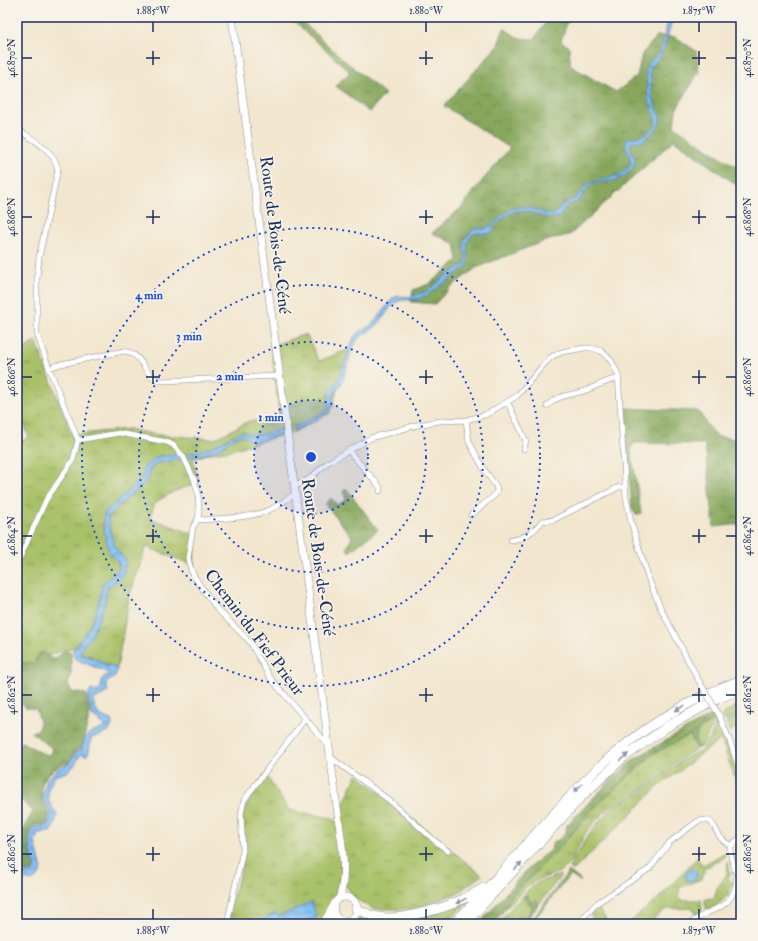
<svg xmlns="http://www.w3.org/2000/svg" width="758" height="941" font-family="'IM FELL Double Pica',serif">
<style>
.grass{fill:url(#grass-tufts);stroke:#627862}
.forest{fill:url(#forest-crowns);stroke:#506b5d}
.water{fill:url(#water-waves);stroke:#4d75a8}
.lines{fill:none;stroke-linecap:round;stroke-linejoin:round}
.street-casing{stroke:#868a96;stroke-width:6}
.secondary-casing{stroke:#868a96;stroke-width:8}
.highway-casing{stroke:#868a96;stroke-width:10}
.street{stroke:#fff;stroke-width:5}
.secondary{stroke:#fff;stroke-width:7}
.highway{stroke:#fff;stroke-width:9}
.street-bridge-casing{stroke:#868a96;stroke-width:6;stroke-linecap:butt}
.street-bridge{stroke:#fff;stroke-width:5}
.oneway{fill:#8d97ae}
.ticks{fill:none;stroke:#1b2f5e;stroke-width:1.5}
.ring{fill:none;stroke:#1d4ed8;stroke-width:2;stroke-dasharray:2 4}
.labels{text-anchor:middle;stroke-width:3.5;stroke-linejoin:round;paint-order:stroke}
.street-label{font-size:17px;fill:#1b2f5e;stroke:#f7f3e8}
.centre{fill:#1d4ed8;stroke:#f7f3e8;stroke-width:2}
.ring-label{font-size:12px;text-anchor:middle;font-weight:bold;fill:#1d4ed8;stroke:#f7f3e8;stroke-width:3.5;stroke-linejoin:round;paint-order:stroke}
.neatline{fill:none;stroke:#1b2f5e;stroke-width:1.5}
.ticks-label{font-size:10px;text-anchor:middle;fill:#1b2f5e}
</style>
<defs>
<pattern id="grass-tufts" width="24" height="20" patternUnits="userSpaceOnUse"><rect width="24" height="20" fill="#a9c167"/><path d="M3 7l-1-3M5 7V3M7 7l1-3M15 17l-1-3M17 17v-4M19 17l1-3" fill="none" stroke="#899d58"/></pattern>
<pattern id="forest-crowns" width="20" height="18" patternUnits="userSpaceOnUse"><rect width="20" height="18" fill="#86a75c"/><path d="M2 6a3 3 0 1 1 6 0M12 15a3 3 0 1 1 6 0" fill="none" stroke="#6d884f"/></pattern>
<pattern id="water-waves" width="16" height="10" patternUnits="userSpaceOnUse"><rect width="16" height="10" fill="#7fbbf1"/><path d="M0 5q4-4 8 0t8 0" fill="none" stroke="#6798c6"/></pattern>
</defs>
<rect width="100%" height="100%" fill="#f7f3e8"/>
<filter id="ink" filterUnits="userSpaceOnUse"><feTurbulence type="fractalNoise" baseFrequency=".025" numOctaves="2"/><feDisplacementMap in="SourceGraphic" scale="8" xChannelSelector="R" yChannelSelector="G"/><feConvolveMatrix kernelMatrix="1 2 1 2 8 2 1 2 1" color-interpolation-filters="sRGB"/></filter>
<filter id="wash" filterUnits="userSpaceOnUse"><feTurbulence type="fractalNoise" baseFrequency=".012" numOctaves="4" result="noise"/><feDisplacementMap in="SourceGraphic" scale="16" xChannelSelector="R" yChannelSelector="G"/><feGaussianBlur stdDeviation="0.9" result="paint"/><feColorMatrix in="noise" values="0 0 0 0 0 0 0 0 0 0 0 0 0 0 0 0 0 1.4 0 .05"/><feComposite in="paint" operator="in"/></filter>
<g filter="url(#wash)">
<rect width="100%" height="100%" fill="#f2e6ce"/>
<path class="grass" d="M306 334 319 361 350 349 330 413 294 432 227 451 211 453 193 459 199 482 173 492 156 502 149 518 196 535 194 565 146 547 129 598 117 668 71 648 19 665 17 638V444L29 437 17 403V354L36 341 72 436 81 434 128 429 159 435 214 439 249 421H280L271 346Z
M741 705V715L724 720 722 715 733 708Z
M741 717V726L732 729 730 732 726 721Z
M716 718 719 721 712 726 705 742 702 746 684 756 643 788 612 806 598 818 586 832 571 861 566 867 559 872 535 881 527 886 505 909 511 895 532 876 552 856 595 807 654 753 690 735 692 740 696 747H698L695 740 698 730Z
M720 723 741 780V786L738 787 721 739 658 787 574 870 569 868 589 834 602 818 614 807 643 790 685 758 702 750 709 741 716 725Z
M265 774 289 810 337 819 357 774 482 875 457 893 414 909H373L356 899 339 877 337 895 319 924H225L243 863V812Z
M724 853 725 857 705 868 701 879 679 888 680 900H701L702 911 696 914 693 908 666 909 647 924H627L658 899 697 858 703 865Z
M728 862 731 875 729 876V881L733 882C730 897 720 904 707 910L705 904V899L714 898 717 888 727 874Z
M560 875V877L525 922C517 918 510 917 504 924H497L529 889 537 883Z
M470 900 446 924H347L353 922 360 915 378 920Z
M597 907 609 924H597L590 914Z"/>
<path class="forest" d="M289 17H297L343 59 385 94 369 112 336 86 344 77 348 76 349 71Z
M550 17H569L561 41 569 47 571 66 616 92 637 76 642 54 657 36 675 37 696 51 699 72 676 110 674 126 720 157 741 169V188L674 140 571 234 539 243 476 268 452 286 435 304 411 302 413 290 429 284 458 260 455 244 432 233 461 208 471 194 510 148 444 106 498 45 504 28 518 38 534 39Z
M625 408 698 411 715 436 735 439 741 435V524L714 527 705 444 633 443 631 450 641 513 636 515 632 509 625 430Z
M347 489 378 530 349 552 347 548 352 537 325 504 331 498 337 505 346 500 343 491Z
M65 651 71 652V676L68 684 72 692 86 694 90 714 81 749 76 750 69 762 59 766 47 775 42 784 41 798 49 813 47 824C44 824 40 824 37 825 21 831 32 857 34 869L31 872 24 871 18 875 17 879V835L22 830 33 812 17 796V751L22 742 42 753 49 755 53 749 31 732 38 730 40 722 36 709 26 708 18 698 22 682 19 663H34L39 654 43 652 52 659 56 658Z
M713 714 716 718 698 730 695 740 699 747 696 748 690 735 654 753 595 807 552 856 532 876 511 895 505 909 493 924H479C500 901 525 867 551 850L553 842C562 839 566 834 567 825L604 787 634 759Z
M569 871 581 881H579L570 875 537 916 534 924H529Z
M527 895 529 900 532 902 536 900 538 903 524 924H520L523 919 527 917 533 905 527 902 524 897Z"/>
<path class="water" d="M669 17H673L662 55 650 68 652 98 660 116V123L655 131 643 141 632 142 630 147C632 151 634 155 635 159 636 169 625 177 616 180 608 183 598 181 590 186 585 189 584 194 581 198 578 203 573 203 568 205 564 207 563 214 559 217 552 221 532 212 524 211 514 210 503 216 497 224 495 226 493 231 490 233 482 237 474 226 468 242 465 247 470 257 468 266 453 275 439 289 423 297 415 301 400 299 397 302 388 306 384 320 375 327 369 332 363 333 358 339 349 351 348 368 342 382 337 394 331 389 333 406 324 418 308 424 294 431V427L318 415 328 407 329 391 337 382 354 337 359 332 370 326 375 321 393 298 399 296 409 297 429 290 445 276 464 265C472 252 453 247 474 229 478 228 483 230 487 228 497 224 502 211 515 208 526 205 541 212 552 215L555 214 563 204 576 198 587 184 619 175 627 169 630 165 631 161 625 143 627 139 640 136 650 131 655 126 656 119 648 99 646 72 648 63 660 53Z
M281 429 282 434C275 436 259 443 252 441 247 440 246 435 241 436 232 437 228 443 222 447 212 452 200 456 189 457L186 454C197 452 207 449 217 444 226 440 233 435 243 431 258 439 265 433 281 429Z
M177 454 181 459 158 463 150 469 149 479C136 492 120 503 108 518 112 536 112 547 126 560L123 575 108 587 105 603 92 636 81 650 80 654 101 661 106 665 117 668 115 677 106 683 108 692 93 700C97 714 97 715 111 720L112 724 110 730 100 736 91 738 89 752 86 756 81 754 74 766 67 772 55 776 48 789 49 802 57 815 54 826 50 832 38 833 35 842 42 870 38 877 31 881 24 879 20 891 17 896V884L20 876 24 873H31L36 869C33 860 26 837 33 829 37 826 43 826 48 825L51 813 42 797 47 779 58 769 69 763 76 752 82 750C85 728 92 736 106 726L92 716 88 696 91 690 97 692 101 687V680L109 673 75 659 73 651C77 644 82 638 86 632 95 619 100 600 102 584L119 569 117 560 108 551C107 536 100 527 105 512L142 478 144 473 142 470C156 453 157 458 177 454Z
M693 869 697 873V878L691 881 686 880 685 875 688 871Z
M312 902 317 917 298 924H263V919L276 913 279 916Z"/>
</g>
<g filter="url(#ink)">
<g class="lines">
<g class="street-casing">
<path id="street" d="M17 129C33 140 54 149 58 170L39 257 37 279V334L49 368 78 440 73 460 46 500 17 564
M49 368 61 364 124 351C146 355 141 376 162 381L280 376
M508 403 526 441 524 449
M547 406C559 394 569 396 584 391 595 387 607 380 619 378
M466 420 469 442 485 471 496 486 497 490 495 495 471 515
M78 440 119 433 167 442 173 445 183 456 194 479 198 493 199 511 198 519 193 527 188 558 191 570 197 581 217 609 250 642 271 679 328 745
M348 450 380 487V491
M294 487 309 479 327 463 371 438 417 425 440 421 466 420 485 415 517 396 546 362 551 357 562 352 584 348H591L601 351 610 359 618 374 626 497 631 522 649 580 661 609 699 681
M198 519 204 520C223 518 252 518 269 510 279 506 286 499 295 494
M511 540C523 539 535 531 542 521L553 520 619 487H625
M17 671V678
M719 715 728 736 741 774
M330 757 389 800 435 841 448 851
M227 924 243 850 241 814 244 800 305 719
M577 924 597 903 649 869 670 842 698 821C715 816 713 829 721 838 723 841 728 844 731 846
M689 924C694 921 700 917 705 914 715 909 724 907 731 897 736 889 738 879 735 870 732 855 723 847 741 838"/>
</g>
<g class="secondary-casing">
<path id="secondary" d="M232 17 342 845C344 864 345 881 339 899
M333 909a12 12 0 1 1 24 0a12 12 0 1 1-24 0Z"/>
</g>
<g class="highway-casing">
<path id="highway" d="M356 908C378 922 397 919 421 913 445 908 462 901 483 888
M324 924 333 908
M453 924C503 875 545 819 595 771 637 731 687 700 741 680
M465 924 583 795 624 757 668 726 717 699 741 689"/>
</g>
<use href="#street" class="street"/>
<use href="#secondary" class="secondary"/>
<use href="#highway" class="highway"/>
<g class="street-bridge-casing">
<path id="street-bridge" d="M699 681 719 715"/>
</g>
<use href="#street-bridge" class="street-bridge"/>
</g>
<defs><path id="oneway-solid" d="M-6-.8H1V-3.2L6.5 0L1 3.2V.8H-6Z"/></defs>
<g class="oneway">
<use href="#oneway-solid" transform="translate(680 708) rotate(151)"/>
<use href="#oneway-solid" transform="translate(624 757) rotate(-39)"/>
<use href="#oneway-solid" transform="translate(578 788) rotate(135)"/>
<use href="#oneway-solid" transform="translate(518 866) rotate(-48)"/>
<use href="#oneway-solid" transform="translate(461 901) rotate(153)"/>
</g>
</g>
<path class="ticks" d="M153 22V32M426 22V32M699 22V32M153 51V65M426 51V65M699 51V65M22 58H32M146 58H160M419 58H433M692 58H706M726 58H736M153 210V224M426 210V224M699 210V224M22 217H32M146 217H160M419 217H433M692 217H706M726 217H736M153 370V384M426 370V384M699 370V384M22 377H32M146 377H160M419 377H433M692 377H706M726 377H736M153 529V543M426 529V543M699 529V543M22 536H32M146 536H160M419 536H433M692 536H706M726 536H736M153 688V702M426 688V702M699 688V702M22 695H32M146 695H160M419 695H433M692 695H706M726 695H736M153 847V861M426 847V861M699 847V861M22 854H32M146 854H160M419 854H433M692 854H706M726 854H736M153 909V919M426 909V919M699 909V919"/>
<circle cx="311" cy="457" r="57" fill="#1d4ed8" fill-opacity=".12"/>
<g class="ring">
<circle cx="311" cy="457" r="57"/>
<circle cx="311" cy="457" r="115"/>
<circle cx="311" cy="457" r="172"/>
<circle cx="311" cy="457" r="229"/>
</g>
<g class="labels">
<g class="street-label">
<text transform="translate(276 235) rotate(83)" y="6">Route de Bois-de-Céné</text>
<text transform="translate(319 557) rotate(82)" y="6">Route de Bois-de-Céné</text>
<text transform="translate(255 632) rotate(53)" y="6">Chemin du Fief Prieur</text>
</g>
</g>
<circle cx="311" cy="457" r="6" class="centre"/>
<g class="ring-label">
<text x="149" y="299">4 min</text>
<text x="189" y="340">3 min</text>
<text x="230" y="380">2 min</text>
<text x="271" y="421">1 min</text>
</g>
<rect width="758" height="941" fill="none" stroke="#f7f3e8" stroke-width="44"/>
<rect x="22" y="22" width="714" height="897" class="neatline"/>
<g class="ticks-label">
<text x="153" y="14">1.885°W</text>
<text x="426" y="14">1.880°W</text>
<text x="699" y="14">1.875°W</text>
<text transform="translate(11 58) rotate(-90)" y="4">46.870°N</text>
<text transform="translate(747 58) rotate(-90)" y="4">46.870°N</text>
<text transform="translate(11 217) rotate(-90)" y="4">46.868°N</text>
<text transform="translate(747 217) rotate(-90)" y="4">46.868°N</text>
<text transform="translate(11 377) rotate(-90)" y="4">46.866°N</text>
<text transform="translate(747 377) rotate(-90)" y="4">46.866°N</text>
<text transform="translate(11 536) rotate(-90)" y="4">46.864°N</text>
<text transform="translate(747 536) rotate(-90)" y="4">46.864°N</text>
<text transform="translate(11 695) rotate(-90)" y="4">46.862°N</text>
<text transform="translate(747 695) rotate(-90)" y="4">46.862°N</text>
<text transform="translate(11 854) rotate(-90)" y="4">46.860°N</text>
<text transform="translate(747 854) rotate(-90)" y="4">46.860°N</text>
<text x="153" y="934">1.885°W</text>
<text x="426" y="934">1.880°W</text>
<text x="699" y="934">1.875°W</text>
</g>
</svg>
